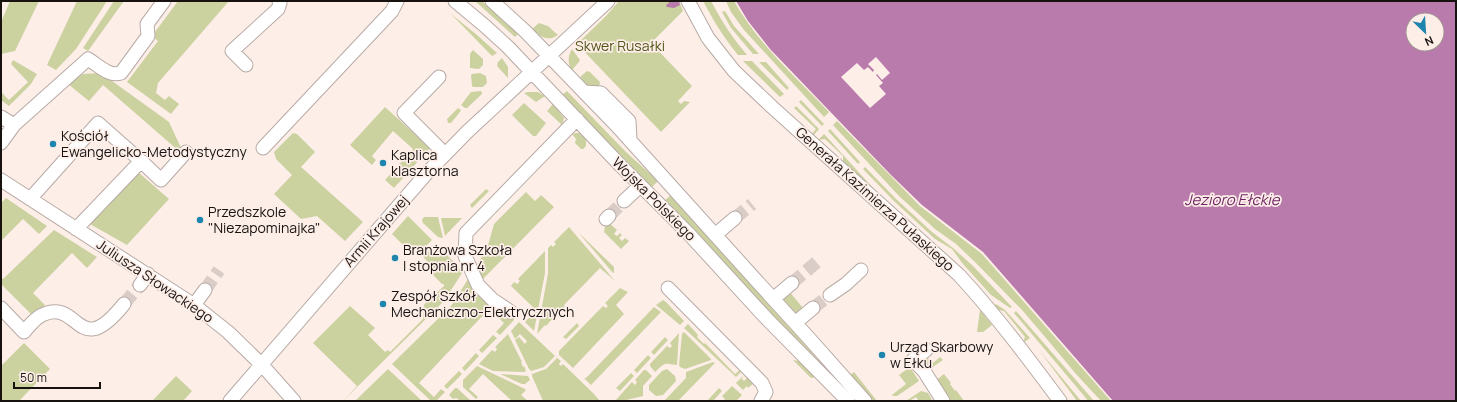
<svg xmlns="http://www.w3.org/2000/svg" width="1457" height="402" font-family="Manrope,sans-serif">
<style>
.green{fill:#ccd1a0}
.water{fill:#b97aac;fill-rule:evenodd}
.pier{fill:#fdeee8}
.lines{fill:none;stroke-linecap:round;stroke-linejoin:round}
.minor-tunnel{stroke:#dacdc8;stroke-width:13;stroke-dasharray:13 6;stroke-linecap:butt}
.minor-casing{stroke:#b8aaa5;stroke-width:15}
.minor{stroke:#fff;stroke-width:13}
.poi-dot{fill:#1e85ae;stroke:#fdeee8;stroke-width:1.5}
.labels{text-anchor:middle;stroke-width:3.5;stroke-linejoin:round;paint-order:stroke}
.park-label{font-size:14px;fill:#54571d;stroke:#fdeee8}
.poi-label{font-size:14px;fill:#171210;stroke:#fdeee8;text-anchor:start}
.street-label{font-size:14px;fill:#171210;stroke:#fdeee8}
.water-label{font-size:15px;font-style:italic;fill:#702565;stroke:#fdeee8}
</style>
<rect width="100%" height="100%" fill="#fdeee8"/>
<path class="green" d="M10 1H39L15 51 1 54V22Z
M77 1H107L76 49 56 70 47 65Z
M114 1H124L88 51 83 48Z
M178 1H229L158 83 156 93 165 100 169 96 179 104 171 114 127 82 158 41 152 36Z
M475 1H482L518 34 515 37Z
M619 1H679L683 11 651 43 692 86 678 101 681 104 684 101 690 102 661 132 577 44 606 16Z
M703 1H711C722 22 732 37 747 55H738C724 38 713 20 703 1Z
M726 1H734C758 44 796 77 829 112L824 117 744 30 731 12Z
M725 11 734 26 759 54H753L731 28 722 12Z
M451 14 477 35 497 53 492 56Z
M539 23 548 26 558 35C548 42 540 37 532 29Z
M572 49 580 60 579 62 572 70C567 63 568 56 572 49Z
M473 50 483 59V65L479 69 470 68V54Z
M502 58 508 67V78L497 66 498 62Z
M13 60 37 74 31 84 9 106 1 100V92L9 100 28 82 11 64Z
M743 61H752L784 94 780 97Z
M759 62H766L789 88 787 90Z
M587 71 590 72 600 82 599 88 589 87 580 77Z
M101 73 169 122 182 150 180 152 103 85 89 101 68 84 83 74Z
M480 73 486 76 487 83 483 87H473L472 86 471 75 472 74Z
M481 91 482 93V94L467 108H465L461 105 471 92Z
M567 91 626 152 658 181 652 187 562 95Z
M528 92H538L545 96 536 102 524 93Z
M801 100 824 124 822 126 799 102Z
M524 103 546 123 536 136H533L512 115Z
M553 104 564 118 562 125 547 111Z
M796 106 819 129 813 136 811 135 816 129 794 108Z
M385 107 430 148 394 188 385 180 413 149 393 131 372 156 376 160 372 165 350 145Z
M458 108 461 110 460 112 451 123H448L447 119Z
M837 121 920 206 982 254 1111 401H1101L1076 374 1046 338 1022 310 976 263 956 244 935 229 899 196 833 125Z
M830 129 860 162 858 164 828 131Z
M293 133 297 134 315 152 301 167 363 222 345 241 317 216 301 219 274 194 292 175 276 159 274 152Z
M576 133H579L586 139V146L583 149H581L575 143 576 139 572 134Z
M824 134 883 199 843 163V156L825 139 818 140Z
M865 167 896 199 932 232 953 248 973 266 1012 307 1010 308 991 295 963 264 952 249 935 239 894 201 863 169Z
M138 172 169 199 127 245 88 223Z
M486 189 489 191 472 208 470 205Z
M526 192 535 201 541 195 554 207 482 280 477 267V264L487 249 494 224Z
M671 195 734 266 824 366 771 313 711 248 664 201Z
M6 198 47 226 39 234 23 219 1 241V203Z
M408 216 432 240 419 253 412 246 408 250 392 234Z
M424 217H438L443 238 438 237 423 223 422 220Z
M441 218H462L445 236Z
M608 222 617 230 614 234 617 236 620 233 622 235 619 238 622 241 625 238 629 241 621 249 604 232 605 226Z
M569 227 615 281 600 268 564 305 565 306 562 308 546 326 545 325 537 334 548 273V248L551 245 553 247 556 244 554 242Z
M54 230 97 257 87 268 72 253 33 293 45 305 33 316 1 284V277L3 279Z
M578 232 614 267V273H613Z
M436 244 457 265 462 273 444 301 343 401 357 386 313 343 350 306 375 328 368 335 385 352 388 350 390 352 423 319 424 305 428 300 430 301V299L444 286V284H442L426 268 430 264 423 257Z
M545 251V273L534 331 525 322 536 310 511 286 514 282 517 284 520 281 518 279Z
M470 276 513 317 514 320 500 335 496 332 504 323 489 309 419 383 434 397 441 389 445 392 436 401H431L392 364 451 306Z
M620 288 628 292 616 305 624 314 573 368 559 355V351L603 306 606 308 608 306 605 303Z
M788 290 803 308 796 314 782 299Z
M663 300 666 302 684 321 680 325 656 305Z
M996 304 1005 310 1030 338 1023 343 1025 337 1004 311 997 310 994 306Z
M654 307 661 312 591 385 584 378H586Z
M980 310 992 325 983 332H977Z
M1016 311 1094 401H1088L1085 397 1014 313Z
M519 322 555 356 544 367 531 371 529 369 515 340 519 337 525 344 527 341 520 334 515 339 511 331Z
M577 323 579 326 566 339 563 337Z
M688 324 698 335 697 337 704 344 705 343 735 374 740 370H743L736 377 684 328Z
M684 332 711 359V360L685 369 680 367 679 365 682 334Z
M679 333 677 365C663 363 666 362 655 372L650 366V364L667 346 670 348 672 346 670 343Z
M508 334 522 362H521L523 367 524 366 526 371 524 372 493 371 479 364 492 350 495 352 497 349 495 347Z
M493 335 497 338 482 353 479 350Z
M665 337 668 340 654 355 651 352Z
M24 343 50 369 19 401H1V366Z
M1039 350 1081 401H1077Z
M476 353 479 356 465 371 462 368Z
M648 355 651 358 637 373 634 370Z
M926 356 933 363 940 357 943 360 934 366 930 373 920 362Z
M557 358 561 361 559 364 561 366 563 364 593 393 600 401H543L532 376V374L546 369Z
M793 360 799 361 816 377 811 378Z
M713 362 715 363 678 401H664L686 378V372Z
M477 366 525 389 526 390 521 395 528 401H512L483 374 469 389 478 397 476 399 463 387V380Z
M910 367 919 381 897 396H893L892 395 906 384 899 375Z
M388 369 422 401H355Z
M667 369 675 376 676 381 663 395 656 396 649 390V385L662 371Z
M644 370H646L652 376 643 386V396L622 401H615L632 382 635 385 637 382 635 380Z
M459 371 462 374 447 389 444 386Z
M747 372 757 382V388L753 384 748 388 747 386 743 390 736 383 743 376 742 379 744 381 747 378 744 375Z
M854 372 877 401H872L850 375Z
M631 373 634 376 620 391 616 388Z
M500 374 528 376 530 380 525 384H522Z
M944 374 951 383 950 384 955 391 956 390 964 401H947L935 381Z
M176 376 192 391 183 401H152Z
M732 386 742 395 736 401H723L725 399 722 396Z
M455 388H457L471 401H461L456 398 453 399 449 395Z
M719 388 722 391 713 401H707Z
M921 391 928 393 932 400 919 401 916 397 909 401H906Z"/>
<path class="water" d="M668 1H679L680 5 674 8 667 7 666 5 669 3Z
M736 1H1456V401H1113L983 252 922 205 891 175 770 49 748 21ZM1413 20H1437V44H1413Z"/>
<path class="pier" d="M876 57 890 73 882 80 877 74 876 75 883 83 879 86 886 94 870 108 841 77 857 63 864 70 868 67 873 72 874 70 868 64Z"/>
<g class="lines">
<path class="minor-tunnel" d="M609 216 624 201
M735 218 752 204
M792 283 818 261
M205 290 219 270
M124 304 140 285
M813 308 830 295"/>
<g class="minor-casing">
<path id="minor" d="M455 1 485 26 508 47 620 165 688 233 766 318 848 401
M492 1 525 31 617 126 754 278 807 336 865 401
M688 1 708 38 734 71 772 107 959 275C996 315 1028 358 1060 401
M246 65 232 51 278 9 280 3 279 1
M439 77 404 113 445 154
M584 92 601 93 629 121 630 140
M1 117 14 125 1 143
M14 125 88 59C98 65 109 77 121 73L148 36 147 24 164 1
M263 148 392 11 397 1
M141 161 161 180 186 152
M1 180 194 305 228 332 262 365 294 401
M30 199 98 123 141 161 76 229
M624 201 640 186
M606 219 609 216
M715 235 735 218
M140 285 148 274
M668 288 762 383 766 392 761 401
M830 295 846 284 861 270
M773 299 792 283
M194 305 205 290
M1 308 24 332C29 326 35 318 42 315 80 297 77 363 124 304
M511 312 493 300 478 285 465 256 466 233 577 119
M795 323 813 308
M926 350 913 360 924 371 943 401
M230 401 426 174 467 132 608 1"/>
</g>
<use href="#minor" class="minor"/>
</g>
<g class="poi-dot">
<circle cx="53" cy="144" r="4"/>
<circle cx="383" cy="163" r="4"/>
<circle cx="200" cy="220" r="4"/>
<circle cx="395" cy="258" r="4"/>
<circle cx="383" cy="304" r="4"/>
<circle cx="882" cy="355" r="4"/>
</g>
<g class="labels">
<g class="park-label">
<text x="620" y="51">Skwer Rusałki</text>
</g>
<g class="poi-label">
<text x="61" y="141">Kościół<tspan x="61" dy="16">Ewangelicko-Metodystyczny</tspan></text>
<text x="391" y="160">Kaplica<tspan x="391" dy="16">klasztorna</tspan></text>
<text x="208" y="217">Przedszkole<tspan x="208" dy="16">"Niezapominajka"</tspan></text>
<text x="403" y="255">Branżowa Szkoła<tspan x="403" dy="16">I stopnia nr 4</tspan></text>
<text x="391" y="301">Zespół Szkół<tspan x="391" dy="16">Mechaniczno-Elektrycznych</tspan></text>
<text x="890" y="352">Urząd Skarbowy<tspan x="890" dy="16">w Ełku</tspan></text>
</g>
<g class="street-label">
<text transform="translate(654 199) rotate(45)" y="5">Wojska Polskiego</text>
<text transform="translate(875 199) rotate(42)" y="5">Generała Kazimierza Pułaskiego</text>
<text transform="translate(376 231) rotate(-49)" y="5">Armii Krajowej</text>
<text transform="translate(155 281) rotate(34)" y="5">Juliusza Słowackiego</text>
</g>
<g class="water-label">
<text x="1232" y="205">Jezioro Ełckie</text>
</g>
</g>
<rect width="1457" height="402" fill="none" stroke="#171210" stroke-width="4"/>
<g transform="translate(1425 32) rotate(155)"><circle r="19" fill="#fdeee8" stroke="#a19692"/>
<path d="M0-3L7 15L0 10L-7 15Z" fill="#1e85ae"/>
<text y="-6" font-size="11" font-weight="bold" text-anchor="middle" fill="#171210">N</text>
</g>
<path d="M14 382v6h86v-6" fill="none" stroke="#171210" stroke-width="2"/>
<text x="20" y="382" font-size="12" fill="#171210" stroke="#fdeee8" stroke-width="3" paint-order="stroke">50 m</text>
</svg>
